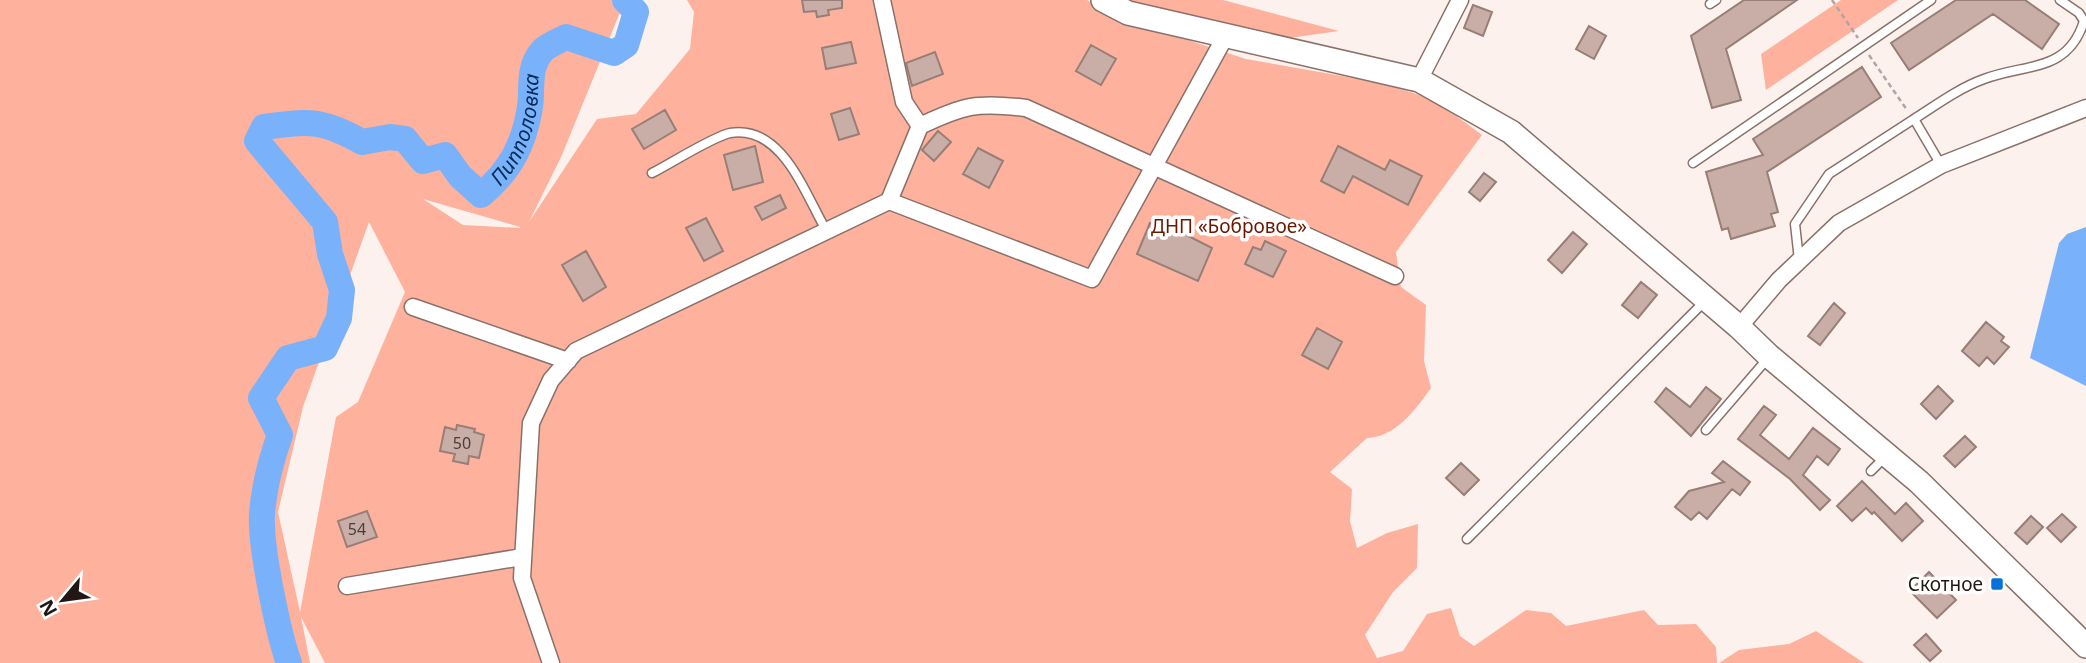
<svg xmlns="http://www.w3.org/2000/svg" width="2086" height="663" font-family="'Noto Sans',sans-serif">
<style>
.green{fill:#feb29d;fill-rule:evenodd}
.water{fill:#79b2fb}
.lines{fill:none;stroke-linecap:round;stroke-linejoin:round}
.river{stroke:#79b2fb;stroke-width:26}
.building{fill:#c9aea7;stroke:#977e77;stroke-width:2}
.lane-casing{stroke:#89716a;stroke-width:11}
.street-casing{stroke:#89716a;stroke-width:19}
.secondary-casing{stroke:#89716a;stroke-width:26}
.path{stroke:#b0a5a2;stroke-width:2.5;stroke-dasharray:5 3.5;stroke-linecap:butt}
.lane{stroke:#fff;stroke-width:8}
.street{stroke:#fff;stroke-width:16}
.secondary{stroke:#fff;stroke-width:23}
.poi-dot{fill:#0571d9;stroke:#fff;stroke-width:2.5}
.labels{text-anchor:middle;stroke-width:7;stroke-linejoin:round;paint-order:stroke}
.number-label{font-size:16px;fill:#4b3e3a}
.park-label{font-size:19px;fill:#6b1800;stroke:#fff}
.poi-label{font-size:19px;fill:#211815;stroke:#fff;text-anchor:end}
.water-label{font-size:21px;font-style:italic;fill:#052c59;stroke:#fff}
</style>
<rect width="100%" height="100%" fill="#fdf1ee"/>
<path class="green" d="M0 0H625L562 155 529 222 597 119 636 114 690 49 694 12 687 0H1087L1124 19 1246 59 1382 83 1435 100 1482 135 1396 252 1401 287 1426 305 1424 361 1431 388C1415 410 1396 437 1367 438L1330 472 1352 489 1350 521 1357 548 1387 533 1418 524 1417 568 1393 592 1365 635 1377 658 1403 651 1427 614 1451 608 1460 636 1474 646 1526 610 1551 613 1566 626 1644 610 1658 625 1696 624 1716 647 1717 663H325L301 617 310 663H0ZM423 199 520 227V228L463 225ZM369 222 405 292 358 402 336 417 300 612 278 512 303 407Z
M1121 0H1223L1339 31 1275 40Z
M1841 0H1898L1766 90 1761 54Z
M1816 631 1864 663H1719L1739 650 1789 644Z"/>
<path class="water" d="M2086 227V386L2030 358 2059 243 2067 234Z"/>
<g class="lines">
<path class="river" id="s1" d="M289 663C278 632 260 546 262 514 264 487 271 460 280 435L261 398 288 358 325 348 339 318 342 290 330 254 325 222 257 141 264 127C309 121 321 119 362 142L390 137 405 139 423 161 445 155 460 176 481 195C510 171 524 145 530 107 533 87 527 68 543 50 548 45 559 41 566 37L614 53 626 45 636 12 625 0"/>
</g>
<path class="building" d="M802 0H842V8L828 10 829 15 817 17 816 11 804 12Z
M1744 0H1797L1726 49 1741 100 1712 108 1691 36Z
M1956 0H2025L2059 24 2042 49 1993 14 1909 70 1891 43Z
M1473 5 1492 12 1483 36 1464 28Z
M1589 26 1606 36 1594 59 1576 49Z
M851 42 856 63 826 69 822 48Z
M1091 45 1116 59 1101 85 1076 71Z
M935 52 943 74 912 86 906 63Z
M1862 67 1881 97 1767 172 1778 212 1771 214 1775 226 1731 239 1728 228 1722 230 1706 172 1763 155 1753 139Z
M850 108 859 134 839 140 831 114Z
M665 110 676 130 644 149 632 129Z
M938 131 951 142 934 161 922 150Z
M755 146 763 182 733 190 724 155Z
M1338 146 1385 170 1390 160 1422 176 1408 205 1353 176 1344 193 1321 181Z
M978 148 1003 161 989 188 963 174Z
M1484 173 1496 182 1480 201 1469 192Z
M780 195 786 208 762 220 755 207Z
M706 218 723 251 704 261 686 228Z
M1157 220 1212 248 1198 281 1137 254 1150 223 1155 224Z
M1573 232 1587 244 1562 273 1548 260Z
M1265 241 1286 251 1273 277 1245 264 1253 247 1261 250Z
M586 251 606 287 583 301 562 265Z
M1641 282 1657 295 1638 318 1622 305Z
M1834 303 1845 313 1820 345 1808 336Z
M1986 322 2004 337 2001 341 2009 347 1994 364 1987 357 1979 366 1962 351Z
M1317 328 1342 342 1328 369 1302 355Z
M1938 386 1953 401 1936 419 1921 404Z
M1706 387 1721 399 1691 436 1655 402 1666 388 1690 407Z
M1764 406 1776 415 1760 435 1789 459 1813 428 1840 449 1828 465 1817 456 1803 475 1830 500 1820 510 1790 479 1738 439Z
M457 425 475 429 474 432 484 435 479 458 469 456 468 464 453 461 455 454 440 451 445 427 456 430Z
M1965 436 1976 447 1955 467 1944 456Z
M1723 461 1750 482 1740 495 1732 489 1707 519 1699 512 1691 520 1675 507 1689 491 1724 482 1712 473Z
M1461 463 1479 480 1464 495 1446 478Z
M1862 481 1895 514 1906 503 1923 521 1902 541 1874 512 1872 514 1866 508 1852 521 1837 506Z
M367 511 377 537 347 547 338 521Z
M2062 514 2076 527 2061 542 2047 528Z
M2031 516 2043 527 2027 544 2015 533Z
M1929 572 1956 600 1937 618 1910 591Z
M1926 634 1941 651 1930 661 1914 645Z"/>
<g class="lines">
<g class="lane-casing">
<path id="lane" d="M1710 4 1716 0
M1693 163 1931 0
M1941 165 1914 119C1936 105 1959 88 1984 79 2026 63 2068 73 2084 21L2079 13 2060 0
M652 173C670 164 712 137 730 133 782 124 805 194 826 230
M1799 260 1795 224 1829 174 1914 119
M1706 430 1768 358
M1871 471 1886 456
M1467 539 1704 302"/>
</g>
<g class="street-casing">
<path id="street" d="M882 0 904 102 920 126
M1419 80 1460 0
M889 201 1092 279 1225 37
M413 307 568 361
M1739 327 1779 280 1839 223 1941 165 2086 108
M347 586 522 557
M551 663 522 578 531 423 551 380 576 351 889 201 920 126C964 105 977 102 1026 108L1395 276"/>
</g>
<g class="secondary-casing">
<path id="secondary" d="M1103 0 1128 13 1419 80 1511 132 1739 327 1769 356 1919 482 2086 646"/>
</g>
<path class="path" d="M1832 0 1858 38
M1869 55 1907 110"/>
<use href="#lane" class="lane"/>
<use href="#street" class="street"/>
<use href="#secondary" class="secondary"/>
</g>
<rect class="poi-dot" x="1990" y="577" width="14" height="14" rx="3.5"/>
<g class="labels">
<g class="number-label">
<text x="462" y="449">50</text>
<text x="357" y="535">54</text>
</g>
<g class="park-label">
<text x="1229" y="233">ДНП «Бобровое»</text>
</g>
<g class="poi-label">
<text x="1983" y="591">Скотное</text>
</g>
<g class="water-label">
<text dy="7" stroke="none"><textPath href="#s1" startOffset="943">Пипполовка</textPath></text>
</g>
</g>
<g transform="translate(63 600) rotate(241)" stroke="#ffffff" stroke-width="5" paint-order="stroke">
<path d="M0-5L12 26L0 18L-12 26Z" fill="#211815"/>
<text y="-10" font-size="19" font-weight="bold" text-anchor="middle" fill="#211815">N</text>
</g>
</svg>
